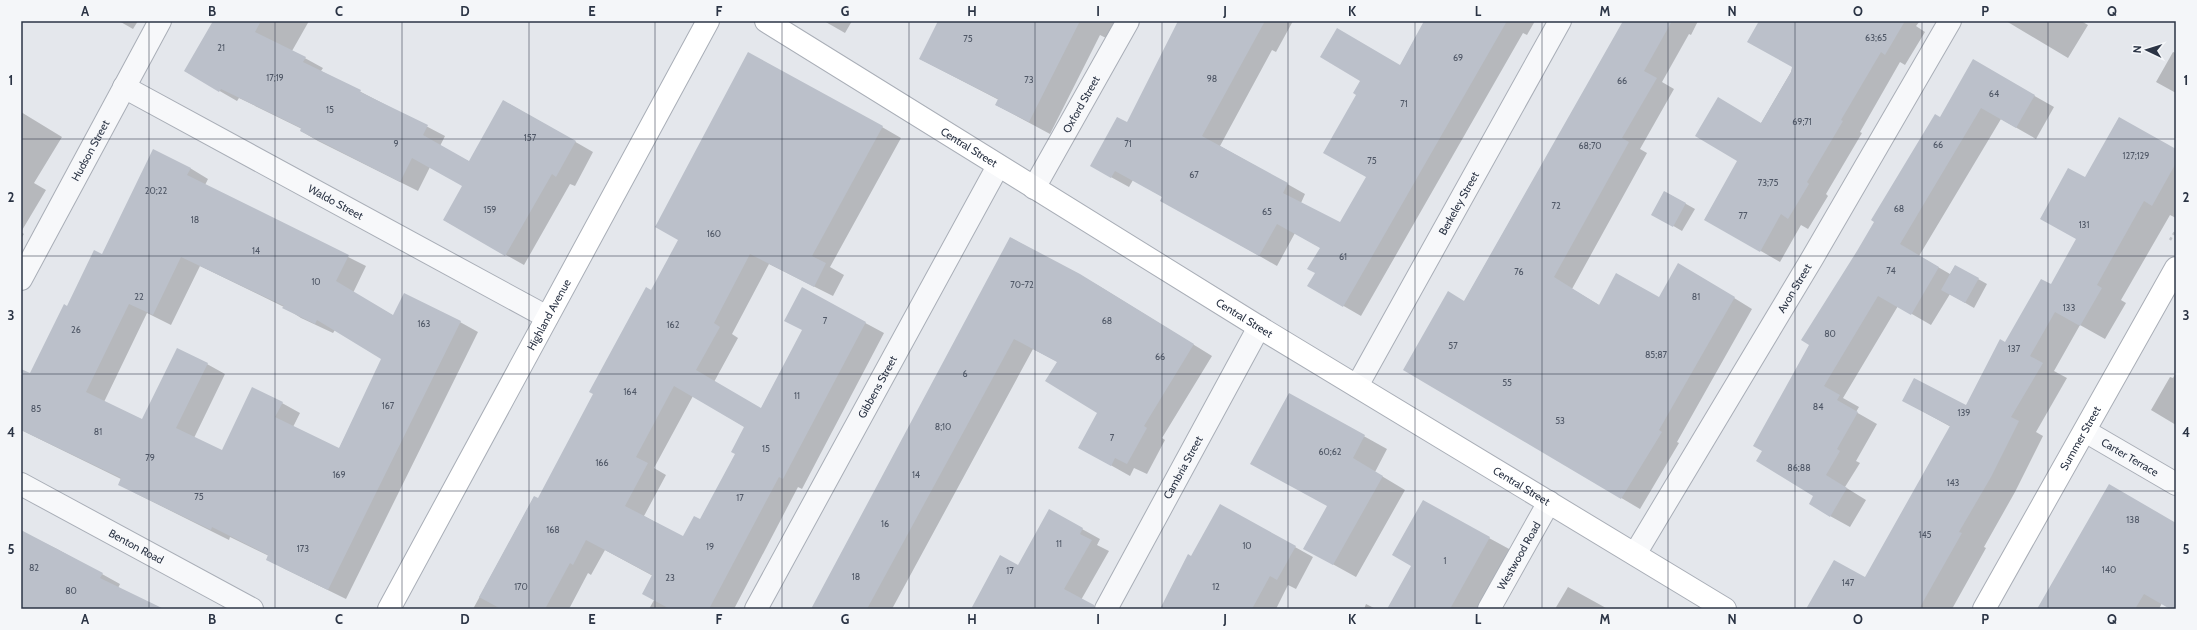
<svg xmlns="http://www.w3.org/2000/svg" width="2197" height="630" font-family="Cabin,sans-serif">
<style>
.shadow{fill:#0003;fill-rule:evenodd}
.building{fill:#bbc0ca;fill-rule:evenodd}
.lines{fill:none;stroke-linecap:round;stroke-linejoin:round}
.street-casing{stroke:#a9aeb7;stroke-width:24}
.secondary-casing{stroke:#a9aeb7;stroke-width:24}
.path{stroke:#c2c5cb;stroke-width:2.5;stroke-dasharray:3 3;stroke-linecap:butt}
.street{stroke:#f7f8fa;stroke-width:22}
.secondary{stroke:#fff;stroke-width:22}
.grid{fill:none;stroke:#2b3445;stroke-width:1;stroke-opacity:0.55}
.labels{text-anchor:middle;stroke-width:3;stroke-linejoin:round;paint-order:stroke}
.number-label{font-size:9px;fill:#4f5766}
.street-label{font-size:11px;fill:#2b3445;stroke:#f4f6f9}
.neatline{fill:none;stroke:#2b3445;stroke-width:1.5}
.grid-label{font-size:13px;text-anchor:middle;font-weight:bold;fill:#2b3445}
</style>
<rect width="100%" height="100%" fill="#e4e7ec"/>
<path class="shadow" d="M119 21H138L133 29Z
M214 21H309L292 51 323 68 321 71 445 136 440 146 470 162 504 101 593 152 575 186 570 184 524 265 444 220 464 186 430 167 418 191 318 141 301 131 302 129 239 98 237 101 185 71Z
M824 21H852L845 33Z
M939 21H1116L1106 38 1100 35 1050 134 996 105 999 100 920 59Z
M1180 21H1293L1276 52 1272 50 1220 146 1305 194 1301 203 1340 224 1367 177 1400 66 1425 21H1535L1527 35 1523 33 1361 316 1309 286 1316 273 1321 248 1295 233 1277 266 1162 200 1163 197 1133 180 1129 187 1109 176 1127 124Z
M1624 21H1698L1691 35 1689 34 1662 82 1674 89 1640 149 1647 153 1572 289 1599 305 1659 298 1697 275 1752 309 1677 442 1679 443 1640 509 1405 370 1464 302Z
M1760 21H1920L1916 26 1925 32 1905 65 1900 62 1860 132 1862 133 1826 194 1828 196 1808 229 1801 225 1780 262 1705 219 1791 72 1793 66Z
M2006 21H2081L2088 25 2068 58Z
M2173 52 2176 53V93L2156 82Z
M1973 61 2054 107 2036 139 2001 119 1919 256 1950 274 1955 266 1987 284 1974 308 1950 294 1931 325 1898 306 1843 398 1859 407 1856 412 1877 424 1856 461 1860 463 1845 487 1866 500 1850 527 1830 516 1815 496 1758 461Z
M21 112 62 137 34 183 46 190 21 232Z
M882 127 901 138 830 267 844 275 833 296 769 264 732 334 738 338 714 382 761 409 803 330 802 289 884 333 802 489 798 487 734 609H649L654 600 653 576 605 550 591 575 588 573 569 609H473L534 497 538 500 652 292ZM693 396 745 427 736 454 700 521 684 538 644 516 666 475 654 468Z
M2176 150V218L2170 215 2121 300 2126 303 2105 339 2080 325 2054 371 2067 378 2036 432 2043 436 2015 492 1984 547 1986 548 1952 609H1814L1865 579 1951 427 1904 401 1967 407 2006 343 2051 286 2078 239 2085 179Z
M190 168 208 179 205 185 366 266 353 293 394 316 460 322 478 332 346 599 285 569 267 559 269 556 230 537 229 540 137 494 119 484 121 479 21 430V386L30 374 68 307 102 255ZM200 266 284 307 301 318 333 333 335 330 383 358 339 449 293 427 300 413 282 403 222 451 194 438 225 374 207 364 143 420 104 402 147 313 171 325Z
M1665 192 1695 209 1682 231 1653 214Z
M21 232 24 234 21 239Z
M1011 238 1099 286 1212 356 1162 438 1165 440 1147 474 1134 468 1130 476 1098 458V412L1058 362 1033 349 892 609H812Z
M2176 372V425L2151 410 2170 377 2173 378Z
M1290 395 1387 449 1375 472 1405 490 1356 577 1327 561 1328 506Z
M2176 524V609L2162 603 2159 609H2039Z
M1082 529 1100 539 1097 545 1109 551 1081 600 1087 609H972L1019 566Z
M24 533 57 549 120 584 118 588 162 609H24L21 607V536Z
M1489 538 1511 550 1478 609H1388L1412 566Z
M1295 547 1313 557 1296 589 1288 585 1276 609H1161L1188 556 1192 558Z
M1568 587 1606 608 1607 609H1555Z
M1366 604 1376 609H1364Z"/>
<path class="building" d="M213 21H261L255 32 306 57 303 62 361 90 360 92 428 125 423 135 469 161 503 100 576 141 556 177 552 174 505 256 443 220 462 186 412 158 400 182 300 131 301 128 221 89 219 92 184 71Z
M938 21H1080L1029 122 995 105 998 99 919 59Z
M1178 21H1265L1202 136 1288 183 1283 193 1340 222 1366 177 1323 153 1356 95 1353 93 1360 81 1320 57 1337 28 1400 65 1424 21H1507L1343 307 1307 286 1315 273 1307 269 1320 248 1277 224 1259 256 1160 201 1162 197 1115 171 1111 178 1090 166 1117 117 1127 122Z
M1623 21H1672L1644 71 1657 78 1622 138 1629 142 1554 277 1599 305 1616 273 1659 297 1678 263 1735 297 1659 430 1662 432 1621 499 1403 370 1448 291 1464 301Z
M1759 21H1905L1885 55 1881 52 1841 120 1843 121 1807 182 1809 184 1788 219 1781 214 1760 252 1704 220 1737 161 1695 136 1718 97 1761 123 1791 72 1792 67 1747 42Z
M748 52 883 126 812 256 826 263 814 287 750 254 714 323 720 327 696 370 761 408 802 330 784 321 802 287 866 322 783 479 779 477 709 609H670L642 594 652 575 586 540 573 565 570 563 545 609H501L479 597 534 496 538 498 593 394 589 392 646 287 651 290 678 240 655 227ZM674 386 744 427 731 452 735 454 700 519 694 516 683 536 625 506 648 463 636 457Z
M1973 59 2035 95 2016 128 1981 108 1900 244 1939 267 1911 315 1878 296 1824 386 1840 395 1837 400 1858 412 1837 449 1840 451 1826 475 1847 488 1830 517 1809 504 1813 496 1756 461 1762 451 1753 446 1809 345 1801 340 1857 251 1874 222 1871 220 1935 114 1940 117Z
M2119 117 2176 149V163L2152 206 2144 201 2097 285 2102 288 2080 326 2055 312 2030 356 2043 363 2011 417 2019 421 1991 477 1959 532 1962 533 1919 609H1806L1834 560 1865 577 1950 426 1902 401 1914 378 1966 405 2000 339 2005 342 2041 279 2051 284 2076 239 2040 219 2068 168 2085 177Z
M153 149 191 168 187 175 349 255 336 281 393 315 404 293 461 321 328 590 266 560 268 555 212 527 211 530 118 485 121 478 21 430V369L30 373 64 304 67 306 94 250 102 254ZM181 257 284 306 282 308 315 324 317 320 381 359 339 448 275 417 283 402 252 387 222 450 176 428 208 363 177 348 142 419 86 392 129 304 153 315Z
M1664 191 1686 203 1673 227 1651 215Z
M1010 237 1080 274 1194 344 1144 426 1147 428 1127 464 1115 458 1111 466 1078 448 1097 413 1045 381 1057 362 1014 339 867 609H811Z
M1955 265 1979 278 1965 303 1941 290Z
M1289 393 1365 435 1353 458 1383 476 1333 565 1303 549 1327 506 1250 464Z
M2109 484 2176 523V609H2170L2144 594 2135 609H2037Z
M1423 500 1490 537 1450 609H1387L1411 566 1392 555Z
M1220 504 1296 546 1277 580 1270 576 1252 609H1160L1188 554 1191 556Z
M1049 509 1083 528 1080 534 1092 540 1064 589 1094 605V609H971L1000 555 1018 565Z
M21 530 103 573 100 578 164 609H21Z"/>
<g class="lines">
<g class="street-casing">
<g id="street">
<path id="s1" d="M124 87 547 317"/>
<path id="s2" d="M1034 188 1128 21"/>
<path id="s3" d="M21 279 160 21"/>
<path id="s4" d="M1357 386 1560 21"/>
<path id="s5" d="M2085 431 2176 484"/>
<path id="s6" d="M21 484 252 609"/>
<path id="s7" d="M1635 554 1813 257 1950 21"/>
<path id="s8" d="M756 609 998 166"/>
<path id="s9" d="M1106 609 1259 327"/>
<path id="s10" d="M1489 609 1549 502"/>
</g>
</g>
<g class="secondary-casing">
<g id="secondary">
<path id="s11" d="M766 21 1259 327 1725 609"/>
<path id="s12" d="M389 609 708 21"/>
<path id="s13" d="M1984 609 2176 268"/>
</g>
</g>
<path class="path" d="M2170 240 2176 230"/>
<use href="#street" class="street"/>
<use href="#secondary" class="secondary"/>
</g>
<path class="grid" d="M149 21V609M275 21V609M402 21V609M529 21V609M655 21V609M782 21V609M909 21V609M1035 21V609M1162 21V609M1288 21V609M1415 21V609M1542 21V609M1668 21V609M1795 21V609M1922 21V609M2048 21V609M21 139H2176M21 256H2176M21 374H2176M21 491H2176"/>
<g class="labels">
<g class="number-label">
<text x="1876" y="41">63;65</text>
<text x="968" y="42">75</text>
<text x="221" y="51">21</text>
<text x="1458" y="61">69</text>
<text x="275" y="81">17;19</text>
<text x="1212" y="82">98</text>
<text x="1029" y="83">73</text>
<text x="1622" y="84">66</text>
<text x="1994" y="97">64</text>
<text x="1404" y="107">71</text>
<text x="330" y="113">15</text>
<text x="1802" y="125">69;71</text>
<text x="530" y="141">157</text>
<text x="396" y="147">9</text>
<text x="1128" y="147">71</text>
<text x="1938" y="148">66</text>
<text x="1590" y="149">68;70</text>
<text x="2136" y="159">127;129</text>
<text x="1372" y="164">75</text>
<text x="1194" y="178">67</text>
<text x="1768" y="186">73;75</text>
<text x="156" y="194">20;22</text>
<text x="1556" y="209">72</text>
<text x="1899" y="212">68</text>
<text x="490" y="213">159</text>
<text x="1267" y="215">65</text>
<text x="1743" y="219">77</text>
<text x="195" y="223">18</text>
<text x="2084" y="228">131</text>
<text x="714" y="237">160</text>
<text x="256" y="254">14</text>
<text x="1343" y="260">61</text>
<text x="1891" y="274">74</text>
<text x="1519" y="275">76</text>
<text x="316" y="285">10</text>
<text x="1022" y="288">70-72</text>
<text x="139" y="300">22</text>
<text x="1696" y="300">81</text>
<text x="2069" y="311">133</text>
<text x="825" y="324">7</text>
<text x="1107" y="324">68</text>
<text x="424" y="327">163</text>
<text x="673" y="328">162</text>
<text x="76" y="333">26</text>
<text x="1830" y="337">80</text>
<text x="1453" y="349">57</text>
<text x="2014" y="352">137</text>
<text x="1656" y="358">85;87</text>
<text x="1160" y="360">66</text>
<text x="965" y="377">6</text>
<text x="1507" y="386">55</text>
<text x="630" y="395">164</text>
<text x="797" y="399">11</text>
<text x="388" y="409">167</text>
<text x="1818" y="410">84</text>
<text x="36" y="412">85</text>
<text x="1964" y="416">139</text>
<text x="1560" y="424">53</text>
<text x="943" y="430">8;10</text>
<text x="98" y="435">81</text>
<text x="1112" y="441">7</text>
<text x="766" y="452">15</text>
<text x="1330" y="455">60;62</text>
<text x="150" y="461">79</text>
<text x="602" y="466">166</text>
<text x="1799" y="471">86;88</text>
<text x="339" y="478">169</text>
<text x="916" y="478">14</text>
<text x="1953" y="486">143</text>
<text x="199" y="500">75</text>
<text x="740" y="501">17</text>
<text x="2133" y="523">138</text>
<text x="885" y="527">16</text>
<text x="553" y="533">168</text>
<text x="1925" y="538">145</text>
<text x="1059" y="547">11</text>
<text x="1247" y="549">10</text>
<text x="710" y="550">19</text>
<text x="303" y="552">173</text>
<text x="1445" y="564">1</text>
<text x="34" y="571">82</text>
<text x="2109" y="573">140</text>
<text x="1010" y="574">17</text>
<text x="856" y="580">18</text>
<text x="670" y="581">23</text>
<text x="1848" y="586">147</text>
<text x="521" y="590">170</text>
<text x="1216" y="590">12</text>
<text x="71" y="594">80</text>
</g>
<g class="street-label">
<text dy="4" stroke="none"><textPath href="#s2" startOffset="96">Oxford Street</textPath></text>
<text dy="4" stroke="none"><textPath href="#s11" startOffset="239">Central Street</textPath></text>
<text dy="4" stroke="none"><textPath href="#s3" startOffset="146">Hudson Street</textPath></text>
<text dy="4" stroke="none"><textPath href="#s1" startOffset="241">Waldo Street</textPath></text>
<text dy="4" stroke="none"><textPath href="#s4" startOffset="209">Berkeley Street</textPath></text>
<text dy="4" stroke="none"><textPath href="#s7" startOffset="310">Avon Street</textPath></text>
<text dy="4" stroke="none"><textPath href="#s12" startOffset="335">Highland Avenue</textPath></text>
<text dy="4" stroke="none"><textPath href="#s11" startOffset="563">Central Street</textPath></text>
<text dy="4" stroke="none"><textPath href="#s8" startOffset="253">Gibbens Street</textPath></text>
<text dy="4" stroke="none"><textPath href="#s13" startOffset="196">Summer Street</textPath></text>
<text dy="4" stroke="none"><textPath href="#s5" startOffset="52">Carter Terrace</textPath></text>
<text dy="4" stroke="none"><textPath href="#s9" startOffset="161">Cambria Street</textPath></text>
<text dy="4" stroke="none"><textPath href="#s11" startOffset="887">Central Street</textPath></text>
<text dy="4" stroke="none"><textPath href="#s6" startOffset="131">Benton Road</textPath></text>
<text dy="4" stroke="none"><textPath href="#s10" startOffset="61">Westwood Road</textPath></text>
</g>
</g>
<rect width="2197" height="630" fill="none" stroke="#f4f6f9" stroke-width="44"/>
<g transform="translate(2147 50) rotate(274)" stroke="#f4f6f9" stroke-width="3" paint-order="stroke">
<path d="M0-3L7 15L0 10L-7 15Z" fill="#2b3445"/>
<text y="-6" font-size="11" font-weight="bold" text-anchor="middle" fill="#2b3445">N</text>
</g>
<rect x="22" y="22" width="2153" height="586" class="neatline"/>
<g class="grid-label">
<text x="85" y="16">A</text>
<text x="212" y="16">B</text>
<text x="339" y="16">C</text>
<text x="465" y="16">D</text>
<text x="592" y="16">E</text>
<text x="719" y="16">F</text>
<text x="845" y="16">G</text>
<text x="972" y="16">H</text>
<text x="1098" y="16">I</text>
<text x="1225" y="16">J</text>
<text x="1352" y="16">K</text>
<text x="1478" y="16">L</text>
<text x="1605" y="16">M</text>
<text x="1732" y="16">N</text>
<text x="1858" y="16">O</text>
<text x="1985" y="16">P</text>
<text x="2112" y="16">Q</text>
<text x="11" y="85">1</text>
<text x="2186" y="85">1</text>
<text x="11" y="202">2</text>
<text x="2186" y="202">2</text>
<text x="11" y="320">3</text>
<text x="2186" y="320">3</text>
<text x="11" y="437">4</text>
<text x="2186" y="437">4</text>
<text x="11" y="554">5</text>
<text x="2186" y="554">5</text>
<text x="85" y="624">A</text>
<text x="212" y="624">B</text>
<text x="339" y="624">C</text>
<text x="465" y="624">D</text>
<text x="592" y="624">E</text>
<text x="719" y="624">F</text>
<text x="845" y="624">G</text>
<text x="972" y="624">H</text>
<text x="1098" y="624">I</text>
<text x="1225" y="624">J</text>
<text x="1352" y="624">K</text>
<text x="1478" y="624">L</text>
<text x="1605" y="624">M</text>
<text x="1732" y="624">N</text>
<text x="1858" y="624">O</text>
<text x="1985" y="624">P</text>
<text x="2112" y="624">Q</text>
</g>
</svg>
